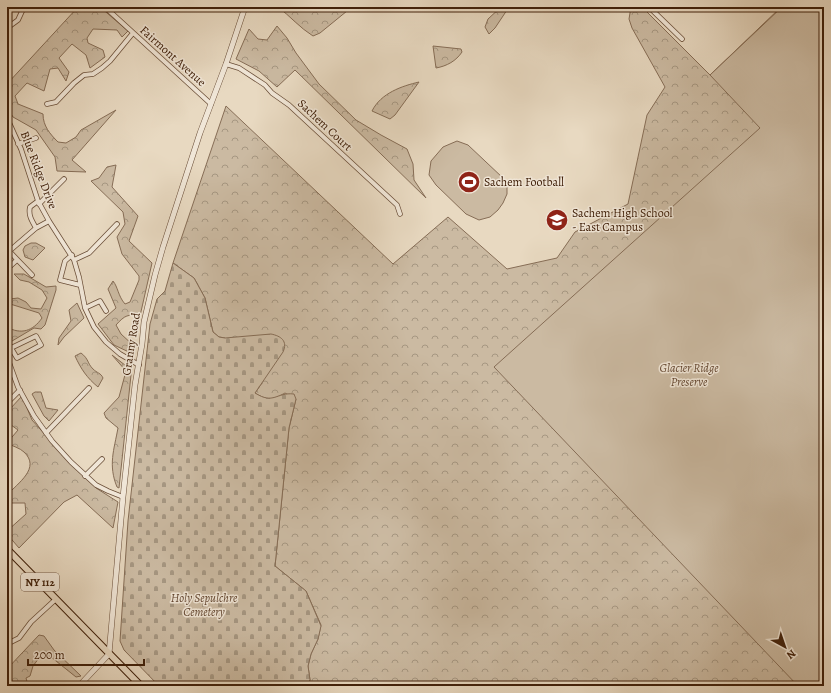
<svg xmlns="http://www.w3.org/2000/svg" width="831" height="693" font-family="Alegreya,serif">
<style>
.forest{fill:url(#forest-crowns);stroke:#866d56}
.cemetery{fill:url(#cemetery-stones);stroke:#866d56}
.green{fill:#cbbaa2;stroke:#866d56}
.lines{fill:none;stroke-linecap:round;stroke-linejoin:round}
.minor-casing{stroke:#6a4e38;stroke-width:5.5}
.tertiary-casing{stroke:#6a4e38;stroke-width:6}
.primary-casing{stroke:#40200a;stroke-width:8}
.minor{stroke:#f0e6d7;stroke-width:4}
.tertiary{stroke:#f0e6d7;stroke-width:5}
.primary{stroke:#e8d9c1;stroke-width:6}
.labels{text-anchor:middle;stroke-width:3;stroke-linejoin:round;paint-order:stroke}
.shield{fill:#f0e6d7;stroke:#755b48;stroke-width:1}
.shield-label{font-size:11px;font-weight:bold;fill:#40200a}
.street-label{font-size:12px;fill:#40200a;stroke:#f0e6d7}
.poi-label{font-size:12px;fill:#40200a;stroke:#f0e6d7;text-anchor:start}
.park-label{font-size:12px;font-style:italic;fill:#634630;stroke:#f0e6d7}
</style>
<defs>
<pattern id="forest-crowns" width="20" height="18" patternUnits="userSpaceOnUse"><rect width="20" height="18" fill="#cbbaa2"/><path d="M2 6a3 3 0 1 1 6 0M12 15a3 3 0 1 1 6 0" fill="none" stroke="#a69782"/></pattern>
<pattern id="cemetery-stones" width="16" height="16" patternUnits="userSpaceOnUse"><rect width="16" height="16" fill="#cbbaa2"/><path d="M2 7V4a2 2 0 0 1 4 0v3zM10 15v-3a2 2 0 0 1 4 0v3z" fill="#a69782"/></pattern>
</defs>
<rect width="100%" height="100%" fill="#e8d9c1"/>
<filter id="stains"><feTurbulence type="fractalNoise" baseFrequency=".005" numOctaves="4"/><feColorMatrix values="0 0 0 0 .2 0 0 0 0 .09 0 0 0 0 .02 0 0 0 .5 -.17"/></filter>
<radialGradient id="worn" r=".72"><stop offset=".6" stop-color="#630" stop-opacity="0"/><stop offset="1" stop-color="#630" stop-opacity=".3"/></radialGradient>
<path class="forest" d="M78 7H100L128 31 122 37 117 30 93 29 87 38 88 43 103 50 105 57 90 68 86 55 72 44 59 58 69 72 66 81 58 68 50 69 44 91 27 83 15 96 18 104 43 114C43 126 50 134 58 142L66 143 76 137 81 130 116 110 72 160 86 172 57 171 55 157 36 130 13 117 7 107V84Z
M278 7H349L347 11 320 33 313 36C300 28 290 16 278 7Z
M501 7H507V10L495 28 489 34 485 27 488 19Z
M631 7H642L710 75 781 7H824V686H307L310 680 308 666 311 654 318 639 321 625 306 591 275 566 289 428 296 399 285 393C272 400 268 401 255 393L262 383 225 338 219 337 213 332 205 298 194 278 173 263 226 106 393 264 448 217 507 269 557 258 575 232 628 204 647 115 665 87 632 28 629 19Z
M277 26 287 38 296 53 319 84 356 120 381 135 407 149 413 164 414 180 426 198 295 70 277 87 259 71 236 59 249 29 258 39 267 40Z
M433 46 461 49 462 52C456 61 447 66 436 68Z
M419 82 395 115 390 119 372 111C381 93 402 86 419 82Z
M116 165 112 187 138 216 129 241 152 263 140 316C128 314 125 315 116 325L121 334 134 346 131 353 114 345 98 324 116 308 108 289 113 281C118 287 118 296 125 304L130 302 139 280V276L122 254 117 237 125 224 123 212 91 181 99 178 107 167Z
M31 243H36L45 248 33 260 25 257 23 250 25 246Z
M14 274H24L46 287 56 286V290L45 325 41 329 34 328 7 344V327C21 335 33 331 42 318L39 313 7 303V297L10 299 18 298 26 302 31 308 41 309 47 298 42 290 29 282 20 280Z
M77 303 84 318 64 337 58 345 59 338 71 321 69 310Z
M81 353C89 359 87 363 93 369 97 373 101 373 103 378L98 387C87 378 81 369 75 356Z
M112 355 130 369 131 375 119 488 117 487C108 465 114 450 118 428L106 418 104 413 119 397 126 371Z
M35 392H41L46 408 58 410 49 421 44 416 32 394Z
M22 396 32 420 65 457 96 488 118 502 113 528 77 495 64 502 19 548 7 534V531L26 514 25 503H10L7 506V495C18 483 41 468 24 452 20 448 12 446 7 443L18 430 7 422V406L10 409Z
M39 635 44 636 54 650 81 676 76 677 51 657 42 654 33 666 30 676 26 678 28 685 7 686V669Z"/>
<path class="cemetery" d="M173 263 194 278 205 298 213 332 219 337 225 338 271 334C281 336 288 341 283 352L255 393C274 405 276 392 294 394L296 399 289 428 275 566 306 591 321 626 318 639 311 654 308 666 310 680 307 686H159L124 650 120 641 128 521 150 324 157 299 165 291Z"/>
<path class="green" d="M782 7H824V686H798L494 367 760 128 710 75Z
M457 141 468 145 503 178 507 185V194L503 203 498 210 490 217 479 220 466 214 436 185 429 175 431 161 443 147Z"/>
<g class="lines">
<g class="minor-casing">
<path id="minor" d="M105 7 211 104
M649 7 682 39
M7 28 18 20 24 7
M226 64 239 68 265 85 272 93 289 105 397 205 400 214
M47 104 56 102 74 83 84 75 93 74 102 68 110 61 133 33
M7 118 21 149 38 201 49 221 74 260 79 277 85 308 94 327 106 342 120 354 139 365
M18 144 36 138
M39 204 64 179
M36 228C32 221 28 215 30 207L38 201
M9 251 32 275
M7 253 36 228 49 221
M72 255 65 261 60 280 80 285
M74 260 89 253 117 224
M7 269 17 260
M85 308 100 301 106 311
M36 336 41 345 17 358 11 348Z
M7 357 18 387 34 416 52 441 71 462 96 485 108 491 123 497
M7 403 20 390
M46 433 89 388
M85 476 102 459
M7 641 11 642 19 638 31 622 56 599"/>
</g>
<g class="tertiary-casing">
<path id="tertiary" d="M79 686 109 654 123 497 135 385 142 344 144 322 155 275 163 247 200 133 226 64 245 7"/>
</g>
<g class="primary-casing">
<path id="primary" d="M7 549 141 686"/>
</g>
<use href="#minor" class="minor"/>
<use href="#tertiary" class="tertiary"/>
<use href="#primary" class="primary"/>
</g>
<defs>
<g id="stadium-disc" transform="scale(1.15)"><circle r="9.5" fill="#8f2418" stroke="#f0e6d7"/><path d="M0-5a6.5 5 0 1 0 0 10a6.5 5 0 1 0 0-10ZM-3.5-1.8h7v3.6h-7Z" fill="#fff"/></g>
<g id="school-disc" transform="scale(1.15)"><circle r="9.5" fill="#8f2418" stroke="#f0e6d7"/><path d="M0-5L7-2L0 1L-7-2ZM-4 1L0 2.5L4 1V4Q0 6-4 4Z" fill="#fff"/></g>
</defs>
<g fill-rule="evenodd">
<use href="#stadium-disc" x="469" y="182"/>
<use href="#school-disc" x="557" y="220"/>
</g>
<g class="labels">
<rect class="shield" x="21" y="573" width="38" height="18" rx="3"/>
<g class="shield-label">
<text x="40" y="586">NY 112</text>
</g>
<g class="street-label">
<text transform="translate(173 56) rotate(42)" y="4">Fairmont Avenue</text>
<text transform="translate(325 125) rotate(43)" y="4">Sachem Court</text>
<text transform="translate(39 170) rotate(69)" y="4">Blue Ridge Drive</text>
<text transform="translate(131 344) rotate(-81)" y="4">Granny Road</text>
</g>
<g class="poi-label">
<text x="484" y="186">Sachem Football</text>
<text x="572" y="217">Sachem High School<tspan x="572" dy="14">- East Campus</tspan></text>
</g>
<g class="park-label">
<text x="689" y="372">Glacier Ridge<tspan x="689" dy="14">Preserve</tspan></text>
<text x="204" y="602">Holy Sepulchre<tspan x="204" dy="14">Cemetery</tspan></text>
</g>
</g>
<rect width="831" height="693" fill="none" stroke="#e8d9c1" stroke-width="24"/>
<rect x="8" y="8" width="815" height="677" fill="none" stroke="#40200a" stroke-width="2"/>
<rect x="12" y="12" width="807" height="669" fill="none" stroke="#40200a"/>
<g transform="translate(785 647) rotate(140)" stroke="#f0e6d7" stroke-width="3" paint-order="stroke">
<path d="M0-3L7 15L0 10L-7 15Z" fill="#40200a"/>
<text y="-6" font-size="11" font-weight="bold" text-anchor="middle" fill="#40200a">N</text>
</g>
<path d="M28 659v6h116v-6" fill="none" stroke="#40200a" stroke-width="2"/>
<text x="34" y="659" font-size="12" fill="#40200a" stroke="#f0e6d7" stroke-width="3" paint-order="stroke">200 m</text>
<rect width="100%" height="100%" filter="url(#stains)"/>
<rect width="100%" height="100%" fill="url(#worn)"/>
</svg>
